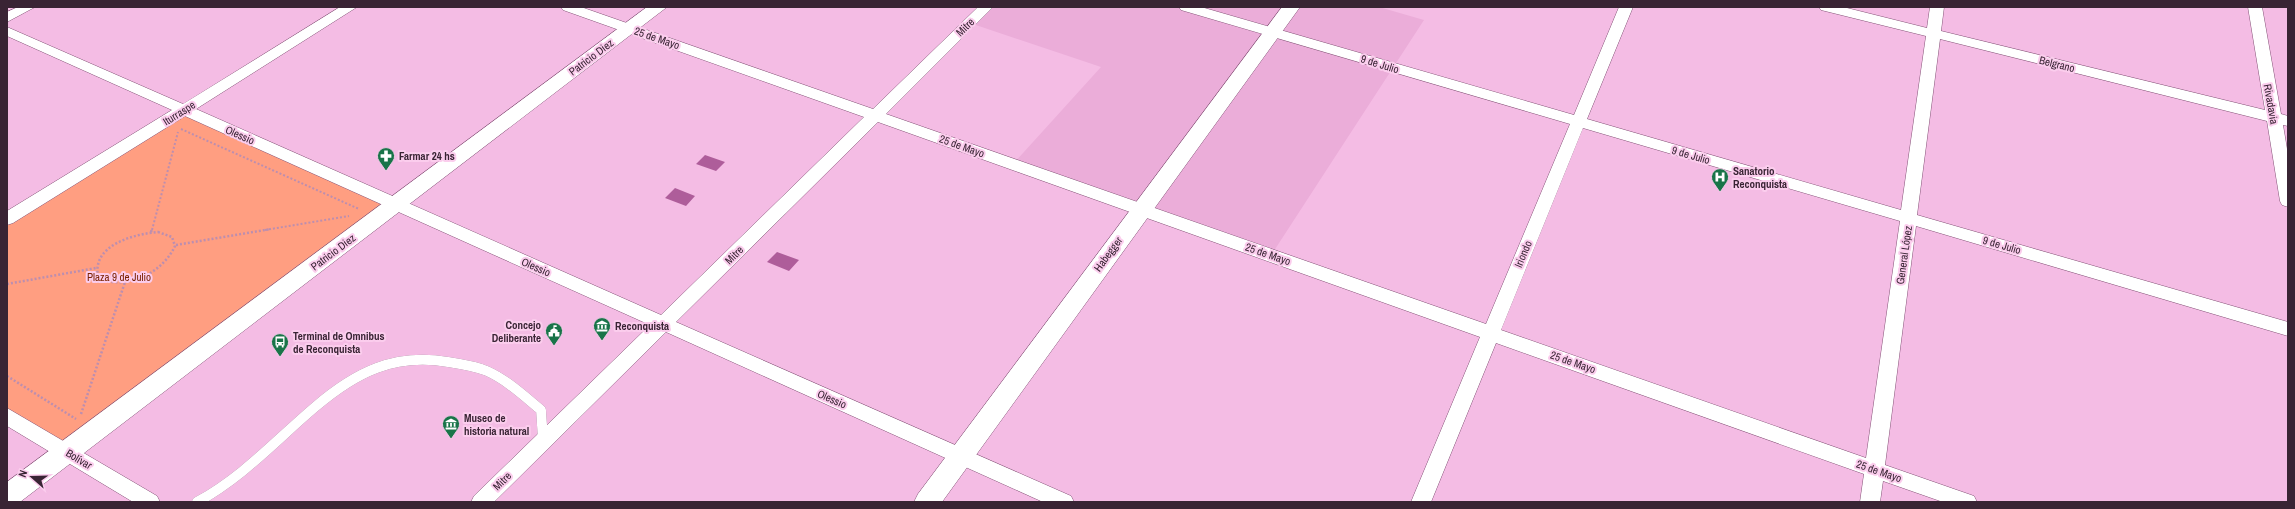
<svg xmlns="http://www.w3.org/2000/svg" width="2295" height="509" font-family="'Archivo Narrow',sans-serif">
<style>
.built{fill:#ebadd9}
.green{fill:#ff9e81}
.water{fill:#ae5d9a}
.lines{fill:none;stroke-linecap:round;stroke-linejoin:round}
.lane-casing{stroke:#845377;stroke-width:10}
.street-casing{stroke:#845377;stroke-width:1}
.secondary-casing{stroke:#845377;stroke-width:1}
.path-far1{stroke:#bc8eaf;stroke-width:2;stroke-dasharray:2 2;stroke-linecap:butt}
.path{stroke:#bc8eaf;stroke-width:2.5;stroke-dasharray:2 2;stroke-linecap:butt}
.lane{stroke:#fff;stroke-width:10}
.street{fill:#fff;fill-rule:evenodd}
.secondary{fill:#fff;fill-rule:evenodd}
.labels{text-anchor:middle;stroke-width:4;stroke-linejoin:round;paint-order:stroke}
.street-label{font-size:11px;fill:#392434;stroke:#fbcded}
.poi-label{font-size:11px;font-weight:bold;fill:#392434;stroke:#fbcded;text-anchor:start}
.park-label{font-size:11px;fill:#7a2202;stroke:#fbcded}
</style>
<rect width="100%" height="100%" fill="#f4bce4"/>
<path class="built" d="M980 7H1379L1424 20 1268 260 1013 164 1101 67 964 21Z"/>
<path class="green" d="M183 110 396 205 67 452 7 416V219Z"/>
<path class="water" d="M705 155 725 162 716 171 696 164Z
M675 188 695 196 686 206 665 198Z
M777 252 799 260 789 271 767 262Z"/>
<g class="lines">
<g class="lane-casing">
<path id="lane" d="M197 502C243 477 276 440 315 407 356 372 394 353 448 362 461 364 475 366 487 371 507 380 524 396 541 410L543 440"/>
</g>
<g class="street-casing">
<path id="street" d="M18 7H35L7 22V12Z
M340 7H357L196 109 661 315 864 117 563 10 561 7H581L873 109 978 7H993L886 114 1486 324 1570 124 1181 10 1179 7H1201L1574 115 1619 7H1633L1587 119 1901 210 1926 36 1821 10 1819 7H1843L1927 28 1930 7H1944L1941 31 2265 110 2248 7H2262L2281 114 2288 116V126L2283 125 2288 155V207L2282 205 2280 201 2267 121 1940 39 1917 215 2288 322V336L1916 226 1885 465 1974 496 1977 502H1943L1883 481 1880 502H1860L1864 474 1496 343 1431 502H1411L1480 337 878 122 676 322 1071 496 1074 502H1043L666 332 494 502H471L474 496 650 325 185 116 13 223 7 225V211L172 110 7 36V27L183 104ZM1583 128 1900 221 1866 458 1501 330Z
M7 408 157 496 160 502H133L7 426Z"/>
</g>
<g class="secondary-casing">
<path id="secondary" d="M647 7H667L20 502H7V482Z
M1282 7H1300L942 502H914L918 494Z"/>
</g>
<path class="path-far1" d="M181 129 359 209
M152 230 178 132
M265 230 349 216"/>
<path class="path" d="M151 232 152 229
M158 232 172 237 175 246C165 268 138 285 113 282 108 282 102 278 98 276 92 245 134 234 158 232Z
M176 245 271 229
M7 284 96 268
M7 376 76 419
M81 414 125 282"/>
<use href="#lane" class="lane"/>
<use href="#street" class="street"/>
<use href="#secondary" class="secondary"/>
</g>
<defs>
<g id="pharmacy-pin" transform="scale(0.9)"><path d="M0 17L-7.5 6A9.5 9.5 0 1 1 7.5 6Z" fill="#197449" stroke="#fbcded"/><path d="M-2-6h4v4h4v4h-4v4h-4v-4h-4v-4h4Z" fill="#fff"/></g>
<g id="hospital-pin" transform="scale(0.9)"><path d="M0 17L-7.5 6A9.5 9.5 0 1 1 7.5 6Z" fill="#197449" stroke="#fbcded"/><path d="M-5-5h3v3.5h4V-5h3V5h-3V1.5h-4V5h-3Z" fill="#fff"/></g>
<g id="museum-pin" transform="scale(0.9)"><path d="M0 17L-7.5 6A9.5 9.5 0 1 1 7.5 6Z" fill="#197449" stroke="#fbcded"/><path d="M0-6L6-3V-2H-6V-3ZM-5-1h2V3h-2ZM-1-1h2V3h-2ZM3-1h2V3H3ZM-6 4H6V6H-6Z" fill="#fff"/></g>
<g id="civic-pin" transform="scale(0.9)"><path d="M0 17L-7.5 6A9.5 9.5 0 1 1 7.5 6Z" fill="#197449" stroke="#fbcded"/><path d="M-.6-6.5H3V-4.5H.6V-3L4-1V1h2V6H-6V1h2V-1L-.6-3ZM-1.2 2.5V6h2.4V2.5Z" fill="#fff"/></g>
<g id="bus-pin" transform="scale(0.9)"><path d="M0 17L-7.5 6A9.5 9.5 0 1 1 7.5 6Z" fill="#197449" stroke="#fbcded"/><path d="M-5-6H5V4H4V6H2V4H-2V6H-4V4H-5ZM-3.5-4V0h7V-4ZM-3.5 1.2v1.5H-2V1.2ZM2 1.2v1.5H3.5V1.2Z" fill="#fff"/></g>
</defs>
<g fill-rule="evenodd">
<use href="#pharmacy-pin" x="386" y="156"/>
<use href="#hospital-pin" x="1720" y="177"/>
<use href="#museum-pin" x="602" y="326"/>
<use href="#civic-pin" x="554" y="331"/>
<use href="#bus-pin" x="280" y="342"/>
<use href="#museum-pin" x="451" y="424"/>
</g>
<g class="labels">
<g class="street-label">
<text transform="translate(965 27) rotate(-44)" y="4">Mitre</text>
<text transform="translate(657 38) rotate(19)" y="4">25 de Mayo</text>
<text transform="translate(591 57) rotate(-37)" y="4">Patricio Diez</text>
<text transform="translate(1380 64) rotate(17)" y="4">9 de Julio</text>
<text transform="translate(2057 64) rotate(14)" y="4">Belgrano</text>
<text transform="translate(2271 104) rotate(80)" y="4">Rivadavia</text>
<text transform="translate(179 113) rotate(-32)" y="4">Iturraspe</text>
<text transform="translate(240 135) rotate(24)" y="4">Olessio</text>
<text transform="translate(962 146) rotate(20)" y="4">25 de Mayo</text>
<text transform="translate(1691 155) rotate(16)" y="4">9 de Julio</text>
<text transform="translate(2002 245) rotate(16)" y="4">9 de Julio</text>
<text transform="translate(333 252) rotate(-37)" y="4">Patricio Diez</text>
<text transform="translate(1108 254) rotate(-54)" y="4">Habegger</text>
<text transform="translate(1268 254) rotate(19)" y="4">25 de Mayo</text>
<text transform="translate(1523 254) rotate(-67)" y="4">Iriondo</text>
<text transform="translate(734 255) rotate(-45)" y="4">Mitre</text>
<text transform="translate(1904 255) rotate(-82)" y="4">General López</text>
<text transform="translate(536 267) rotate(24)" y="4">Olessio</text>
<text transform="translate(1573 362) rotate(19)" y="4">25 de Mayo</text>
<text transform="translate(832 399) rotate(24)" y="4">Olessio</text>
<text transform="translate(79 459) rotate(31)" y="4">Bolívar</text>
<text transform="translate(1879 471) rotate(19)" y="4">25 de Mayo</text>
<text transform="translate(502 481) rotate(-45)" y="4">Mitre</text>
</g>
<g class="poi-label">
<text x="399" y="160">Farmar 24 hs</text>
<text x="1733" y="175">Sanatorio<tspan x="1733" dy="13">Reconquista</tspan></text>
<text x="541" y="329" text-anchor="end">Concejo<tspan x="541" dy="13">Deliberante</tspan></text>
<text x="615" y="330">Reconquista</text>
<text x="293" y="340">Terminal de Omnibus<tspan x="293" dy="13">de Reconquista</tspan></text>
<text x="464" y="422">Museo de<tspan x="464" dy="13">historia natural</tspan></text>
</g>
<g class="park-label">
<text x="119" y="281">Plaza 9 de Julio</text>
</g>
</g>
<rect width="2295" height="509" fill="none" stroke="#392434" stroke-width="16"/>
<g transform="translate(32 477) rotate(290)" stroke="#fbcded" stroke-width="3" paint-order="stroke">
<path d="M0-3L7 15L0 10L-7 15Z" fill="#392434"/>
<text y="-6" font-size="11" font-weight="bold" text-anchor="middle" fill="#392434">N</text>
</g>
</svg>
